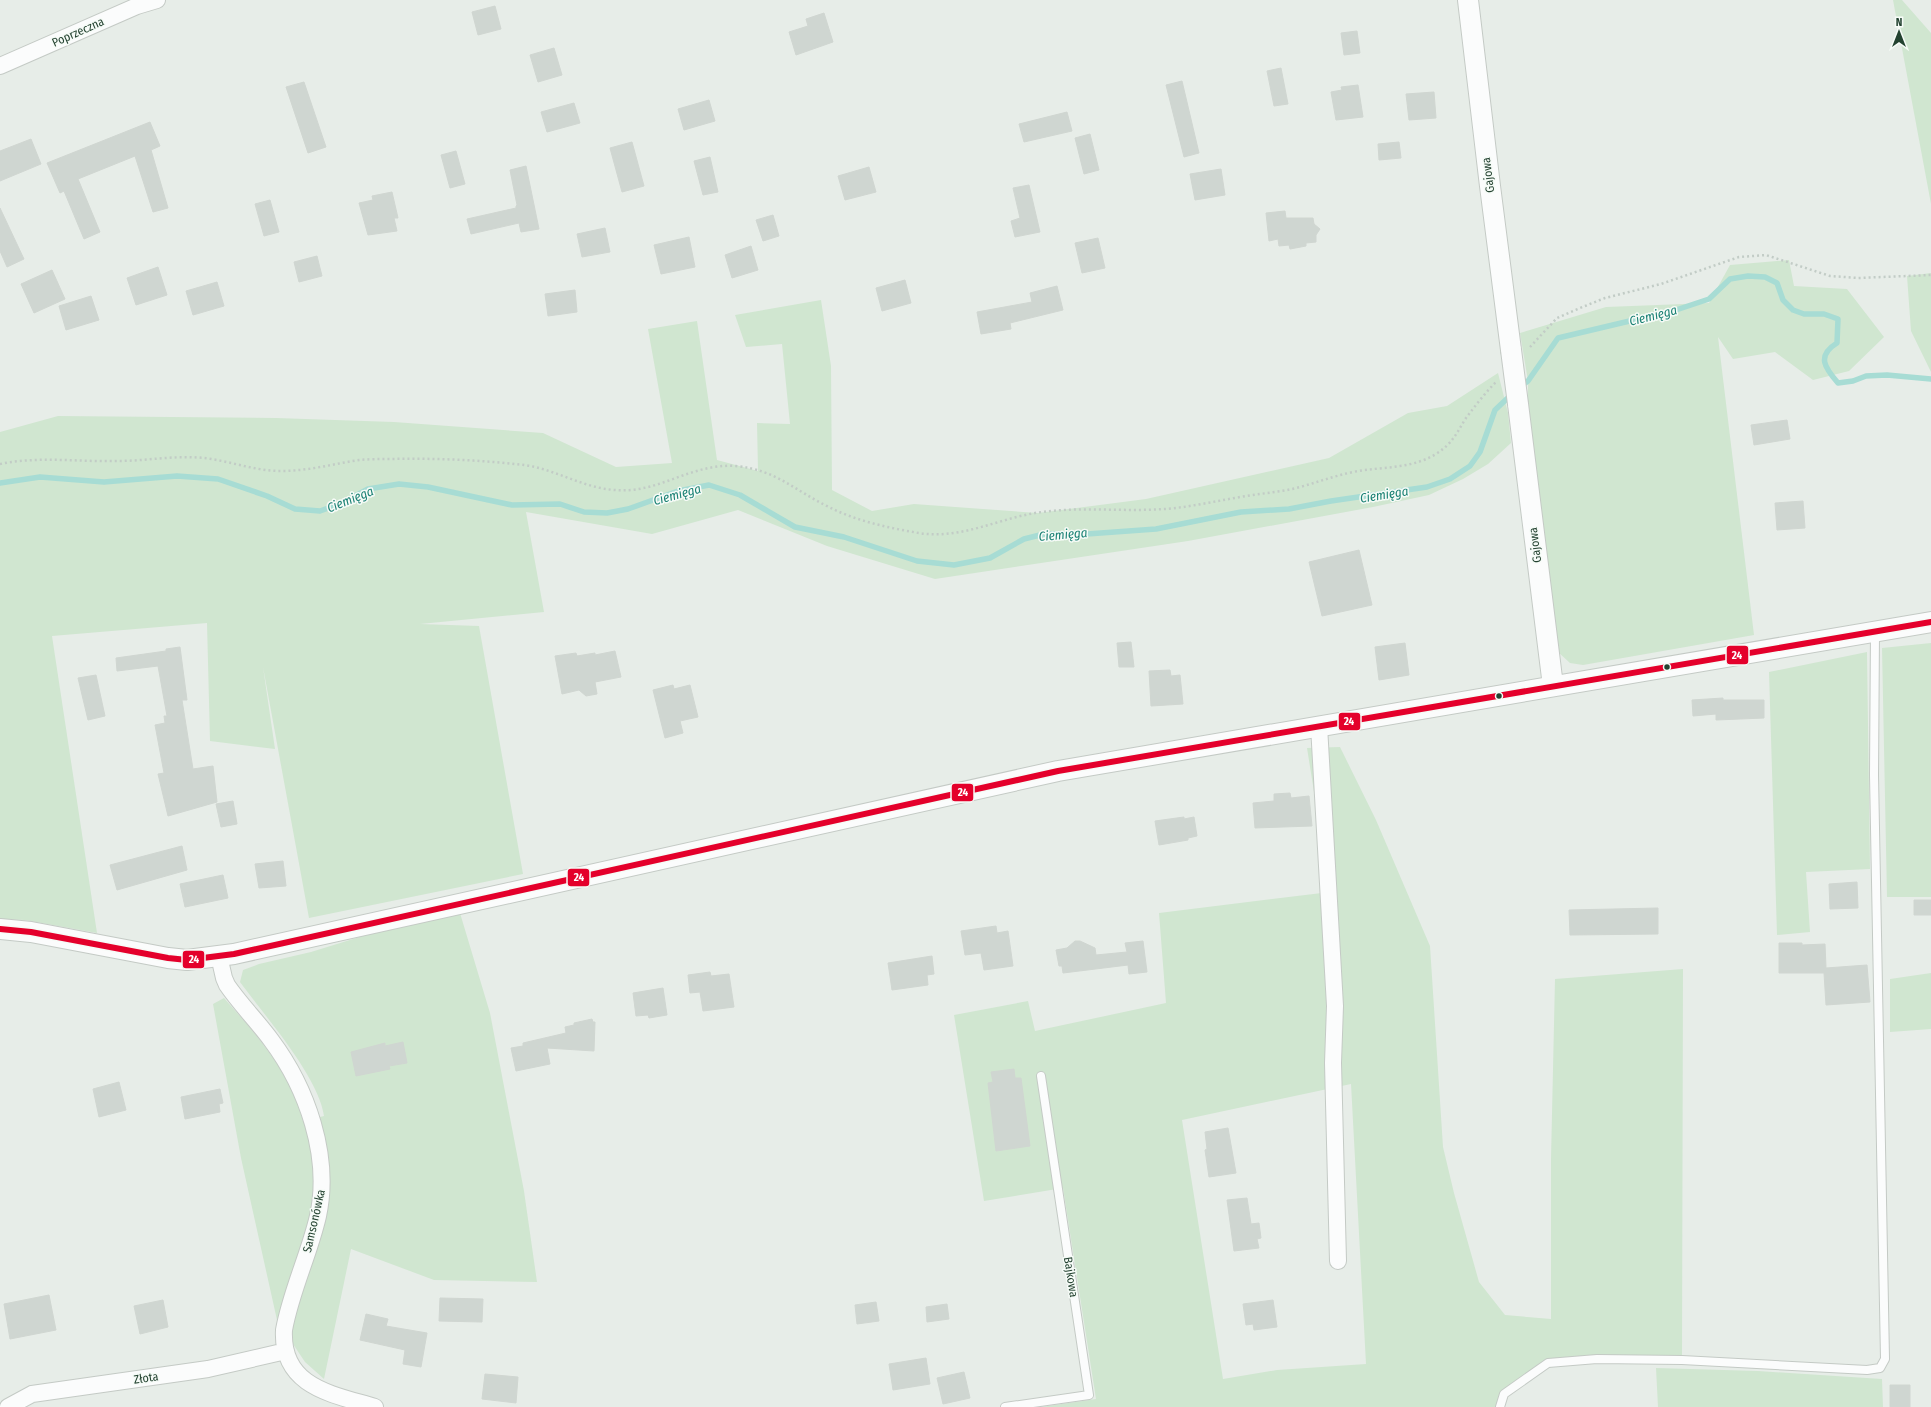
<svg xmlns="http://www.w3.org/2000/svg" width="1931" height="1407" font-family="'Fira Sans Condensed',sans-serif">
<style>
.green{fill:#d0e6d0;fill-rule:evenodd}
.lines{fill:none;stroke-linecap:round;stroke-linejoin:round}
.stream{stroke:#a7dcd4;stroke-width:5.5}
.building{fill:#cfd6d1;stroke:#d0d6d1}
.service-casing{stroke:#c4cac5;stroke-width:10}
.minor-casing{stroke:#c4cac5;stroke-width:18}
.tertiary-casing{stroke:#c4cac5;stroke-width:22}
.path{stroke:#c2ccc6;stroke-width:2.5;stroke-dasharray:2 3;stroke-linecap:butt}
.service{stroke:#fbfcfc;stroke-width:8}
.minor{stroke:#fbfcfc;stroke-width:16}
.tertiary{stroke:#fbfcfc;stroke-width:20}
.tertiary-bridge-casing{stroke:#c4cac5;stroke-width:22;stroke-linecap:butt}
.tertiary-bridge{stroke:#fbfcfc;stroke-width:20}
.bus-1-casing{stroke:#f6fbf7;stroke-width:9}
.bus-1{stroke:#e4002b;stroke-width:6}
.bus-dot{fill:#234230;stroke:#f6fbf7;stroke-width:1.5}
.labels{text-anchor:middle;stroke-width:3;stroke-linejoin:round;paint-order:stroke}
.street-label{font-size:12px;fill:#234230;stroke:#f6fbf7}
.water-label{font-size:13px;font-style:italic;fill:#1a8174;stroke:#f6fbf7}
.line-badge{stroke:#f6fbf7;stroke-width:1.5}
.badge-label{font-size:11px;text-anchor:middle;font-weight:bold;fill:#fff}
</style>
<rect width="100%" height="100%" fill="#e7ede8"/>
<path class="green" d="M1893 0H1902L1931 33V204Z
M1789 260 1794 286 1847 289 1884 337 1849 371 1813 380 1775 352 1733 359 1718 337 1754 635 1583 665 1570 663 1558 652 1528 413V381L1520 333 1606 307 1709 303 1730 265Z
M1931 273V372L1911 331 1907 276Z
M821 300 831 366 832 490 872 511 914 504 1038 513 1146 499 1329 458 1408 413 1447 406 1498 373 1508 413 1511 443 1488 464 1463 479 1429 495 1373 507 1188 541 935 579 827 546 738 510 652 534 526 512 544 612 420 624 479 626 523 874 309 918 263 667 275 749 210 741 207 623 52 636 97 933 25 920 0 919V432L58 416 276 418 394 422 543 433 616 467 672 463 648 329 697 321 717 460 758 471 757 423 790 424 782 344 746 347 735 315Z
M1931 643V897H1887L1882 648Z
M1867 652 1870 869 1806 872 1810 932 1777 935 1769 672Z
M1340 747 1376 820 1430 946 1443 1147 1454 1193 1479 1282 1505 1315 1551 1319V1159L1555 979 1683 969 1682 1360 1548 1363 1504 1394 1500 1407H1041L1096 1399 1063 1188 984 1201 954 1015 1028 1001 1035 1031 1166 1003 1159 913 1330 892 1307 748ZM1351 1084 1366 1364 1277 1370 1223 1379 1182 1120Z
M460 913 490 1013 524 1191 537 1282 434 1280 351 1249 324 1379 305 1362 277 1320 241 1158 213 1004 224 998C256 1034 291 1073 303 1121L324 1116C319 1077 264 1015 240 982L243 970 259 964 311 952 379 931Z
M1931 973V1029L1890 1032V979Z
M1656 1368 1758 1371 1882 1379 1883 1407H1658Z"/>
<g class="lines">
<path class="stream" d="M1521 386 1528 381 1558 338 1676 310 1709 299 1730 279 1748 276 1765 277 1777 283 1783 300 1793 310 1804 314H1824L1838 319 1837 343C1816 356 1825 368 1838 383L1853 381 1866 376 1887 375 1931 379
M0 483 40 477 104 482 177 476 218 479 267 496 295 509 320 511 342 503 368 489 399 484 428 487 512 505 560 504 584 512 607 513 628 509 678 491 709 485 740 495 795 527 844 537 917 561 954 565 990 558 1024 539 1044 534H1087L1156 529 1241 512 1289 509 1331 501 1427 487 1450 479 1470 466 1480 452 1495 410 1513 393"/>
</g>
<path class="building" d="M495 6 501 29 478 35 472 12Z
M824 13 833 42 796 55 789 32 808 26 806 19Z
M1357 31 1360 53 1344 55 1341 33Z
M554 48 562 75 538 82 530 55Z
M1281 68 1288 104 1274 106 1267 71Z
M1182 81 1199 153 1184 157 1166 85Z
M304 82 326 147 308 153 286 87Z
M1358 85 1363 117 1336 120 1331 92 1342 90 1341 87Z
M1434 92 1436 118 1409 120 1406 94Z
M709 100 715 121 684 130 678 109Z
M574 103 580 123 547 132 541 112Z
M1067 112 1072 131 1024 142 1019 124Z
M150 122 160 146 151 150 168 208 153 212 135 156 78 179 100 232 84 239 64 191 60 193 47 163Z
M1090 134 1099 170 1084 174 1075 138Z
M31 139 41 164 0 181V151Z
M632 142 644 186 622 192 610 148Z
M1399 142 1401 158 1379 160 1378 144Z
M456 151 465 184 450 188 441 155Z
M710 157 718 192 703 195 694 161Z
M526 166 539 229 521 232 519 223 471 234 467 219 516 208V206L517 205 510 170Z
M869 167 876 192 845 200 838 176Z
M1221 169 1225 195 1195 200 1190 174Z
M1029 185 1040 232 1015 237 1011 221 1020 218 1013 188Z
M392 192 398 218H394L397 231 368 235 359 203 373 200 372 196Z
M270 200 279 232 264 236 255 204Z
M0 208 24 259 7 267 0 251Z
M1285 211 1286 218H1313L1314 224 1320 229 1316 235V242L1306 243V246L1290 249 1289 245 1279 246 1278 239 1269 241 1266 213Z
M773 215 779 236 763 241 756 220Z
M605 228 610 252 582 257 577 234Z
M689 237 695 267 661 274 654 245Z
M1098 238 1105 268 1082 273 1075 243Z
M751 246 758 270 732 278 725 255Z
M317 256 322 276 299 282 294 262Z
M158 267 167 295 136 305 127 278Z
M52 270 65 299 34 313 21 284Z
M905 280 911 303 882 311 876 288Z
M217 282 224 306 193 315 186 291Z
M1057 286 1063 310 1010 323 1011 329 981 334 977 312 1032 302 1030 293Z
M575 290 577 312 548 316 545 294Z
M91 296 99 320 66 330 59 306Z
M1787 420 1790 439 1754 445 1751 425Z
M1803 501 1805 528 1777 530 1775 503Z
M1359 550 1372 605 1322 616 1309 562Z
M1131 642 1134 667H1119L1117 643Z
M1405 643 1409 675 1379 680 1375 647Z
M180 647 187 700H182L193 769 213 766 217 802 168 816 158 774 164 773 155 725 165 723 164 716H167L158 666 117 671 116 658 166 651V649Z
M615 651 621 677 595 682 597 694 586 696 579 690 562 694 555 656 576 653 577 656 595 653V655Z
M1170 670 1171 676 1180 675 1183 704 1151 706 1149 671Z
M96 675 105 716 88 720 78 678Z
M673 685 674 689 690 685 698 717 680 721 683 733 665 738 653 690Z
M1723 698V700H1764V718L1716 720V714L1693 716 1692 700Z
M1290 793 1291 798 1309 796 1312 826 1255 828 1253 803 1274 801V794Z
M233 801 237 824 221 827 216 804Z
M1184 817V819L1194 817 1197 836 1188 838V840L1159 845 1155 821Z
M182 846 187 870 117 890 110 865Z
M283 861 286 886 259 888 255 864Z
M223 875 228 898 185 907 180 884Z
M1857 882 1858 908 1830 909 1829 884Z
M1914 900H1931V915H1914Z
M1658 908V934L1570 935 1569 910Z
M996 926 997 933 1008 931 1013 966 984 970 981 953 965 955 961 931Z
M1075 941H1080L1095 948 1096 955 1127 952 1125 943 1143 941 1147 972 1129 974 1128 965 1063 973 1062 966H1059L1056 950 1067 948Z
M1779 943H1802V945L1825 944 1826 968 1867 965 1870 1002 1826 1005 1824 973H1779Z
M932 956 934 974 927 975 928 985 892 990 888 963Z
M710 972 711 976 729 974 734 1007 703 1011 700 992 690 993 688 975Z
M663 988 667 1015 649 1018 648 1015 636 1016 633 993Z
M592 1019 593 1022H595L594 1051 547 1048 550 1064 516 1071 511 1048 523 1046V1043L566 1033 565 1027 574 1025V1023Z
M403 1042 407 1063 389 1066 390 1069 356 1076 351 1052 385 1043V1046Z
M1014 1069 1015 1078H1021L1030 1146 996 1151 988 1083 993 1082 991 1072Z
M119 1082 126 1110 99 1117 93 1089Z
M220 1089 223 1103 219 1104 220 1112 185 1119 181 1097Z
M1228 1128 1236 1173 1209 1177 1205 1150 1207 1149 1205 1132Z
M1247 1198 1251 1224 1259 1223 1261 1238 1257 1239 1259 1248 1234 1251 1227 1200Z
M49 1295 56 1330 10 1339 4 1304Z
M440 1298 483 1299 482 1322 439 1321Z
M163 1300 168 1327 140 1334 134 1306Z
M1273 1300 1277 1327 1254 1330 1253 1324 1246 1325 1243 1304Z
M876 1302 879 1321 857 1324 855 1305Z
M947 1304 949 1319 927 1322 926 1307Z
M366 1314 388 1319 386 1326 427 1333 421 1367 403 1364 405 1350 360 1340Z
M926 1358 930 1384 893 1390 889 1364Z
M964 1372 970 1398 943 1404 937 1378Z
M485 1374 518 1377 516 1403 482 1399Z
M1890 1385H1910V1407H1890Z"/>
<g class="lines">
<g class="service-casing">
<path id="service" d="M1005 1407 1089 1395 1041 1076
M1500 1407 1504 1394 1548 1363 1597 1359 1682 1360 1867 1370 1880 1368 1885 1359 1874 775 1875 632"/>
</g>
<g class="minor-casing">
<path id="minor" d="M0 66 137 6 157 0
M1319 726 1335 1006 1333 1063 1338 1261
M219 956 224 978 227 985C240 1004 257 1021 271 1040 307 1088 331 1156 318 1216 309 1255 291 1291 284 1330 281 1387 332 1394 375 1407
M8 1407 32 1394 208 1369 286 1351"/>
</g>
<g class="tertiary-casing">
<path id="tertiary" d="M1468 0 1490 186 1511 350
M1518 404 1553 686
M0 929 31 932 168 958 187 960 234 954 1058 771 1931 622"/>
</g>
<path class="path" d="M1530 347 1557 318 1580 308 1605 298 1661 284 1739 257 1766 255 1830 276 1858 278 1931 275
M0 464C39 456 78 462 117 461 146 461 175 455 204 458 230 461 255 471 281 471 308 471 333 464 359 460 369 459 380 459 391 459 435 458 480 460 524 465 555 469 583 488 615 490 659 494 690 463 736 466 777 470 795 491 829 507 856 521 889 528 919 533 962 540 1001 517 1042 512 1086 506 1131 513 1176 508 1199 505 1222 500 1246 496 1264 493 1282 492 1300 487 1318 482 1334 476 1353 472 1382 466 1409 470 1436 454 1453 443 1456 434 1466 418 1475 406 1485 393 1496 382"/>
<use href="#service" class="service"/>
<use href="#minor" class="minor"/>
<use href="#tertiary" class="tertiary"/>
<g class="tertiary-bridge-casing">
<path id="tertiary-bridge" d="M1511 350 1518 404"/>
</g>
<use href="#tertiary-bridge" class="tertiary-bridge"/>
<g class="bus-1-casing">
<path id="bus-1" d="M0 929 31 932 168 958 187 960 234 954 1058 771 1931 622"/>
</g>
<use href="#bus-1" class="bus-1"/>
</g>
<g class="bus-dot">
<circle cx="1667" cy="667" r="3.5"/>
<circle cx="1499" cy="696" r="3.5"/>
</g>
<g class="labels">
<g class="street-label">
<text transform="translate(78 32) rotate(-24)" y="4">Poprzeczna</text>
<text transform="translate(1488 175) rotate(-97)" y="4">Gajowa</text>
<text transform="translate(1535 545) rotate(-97)" y="4">Gajowa</text>
<text transform="translate(314 1221) rotate(-77)" y="4">Samsonówka</text>
<text transform="translate(1071 1277) rotate(81)" y="4">Bajkowa</text>
<text transform="translate(146 1378) rotate(-8)" y="4">Złota</text>
</g>
<g class="water-label">
<text transform="translate(1653 315) rotate(-14)" y="5">Ciemięga</text>
<text transform="translate(677 494) rotate(-15)" y="5">Ciemięga</text>
<text transform="translate(1384 494) rotate(-9)" y="5">Ciemięga</text>
<text transform="translate(350 499) rotate(-22)" y="5">Ciemięga</text>
<text transform="translate(1063 534) rotate(-5)" y="5">Ciemięga</text>
</g>
</g>
<g class="line-badge">
<rect x="1726" y="645" width="23" height="20" rx="4" fill="#e4002b"/>
<rect x="1338" y="712" width="23" height="19" rx="4" fill="#e4002b"/>
<rect x="951" y="783" width="23" height="19" rx="4" fill="#e4002b"/>
<rect x="567" y="868" width="23" height="19" rx="4" fill="#e4002b"/>
<rect x="182" y="950" width="23" height="19" rx="4" fill="#e4002b"/>
</g>
<g class="badge-label">
<text x="1737" y="659">24</text>
<text x="1349" y="725">24</text>
<text x="963" y="796">24</text>
<text x="579" y="881">24</text>
<text x="194" y="963">24</text>
</g>
<g transform="translate(1899 32)" stroke="#f6fbf7" stroke-width="3" paint-order="stroke">
<path d="M0-3L7 15L0 10L-7 15Z" fill="#234230"/>
<text y="-6" font-size="11" font-weight="bold" text-anchor="middle" fill="#234230">N</text>
</g>
</svg>
